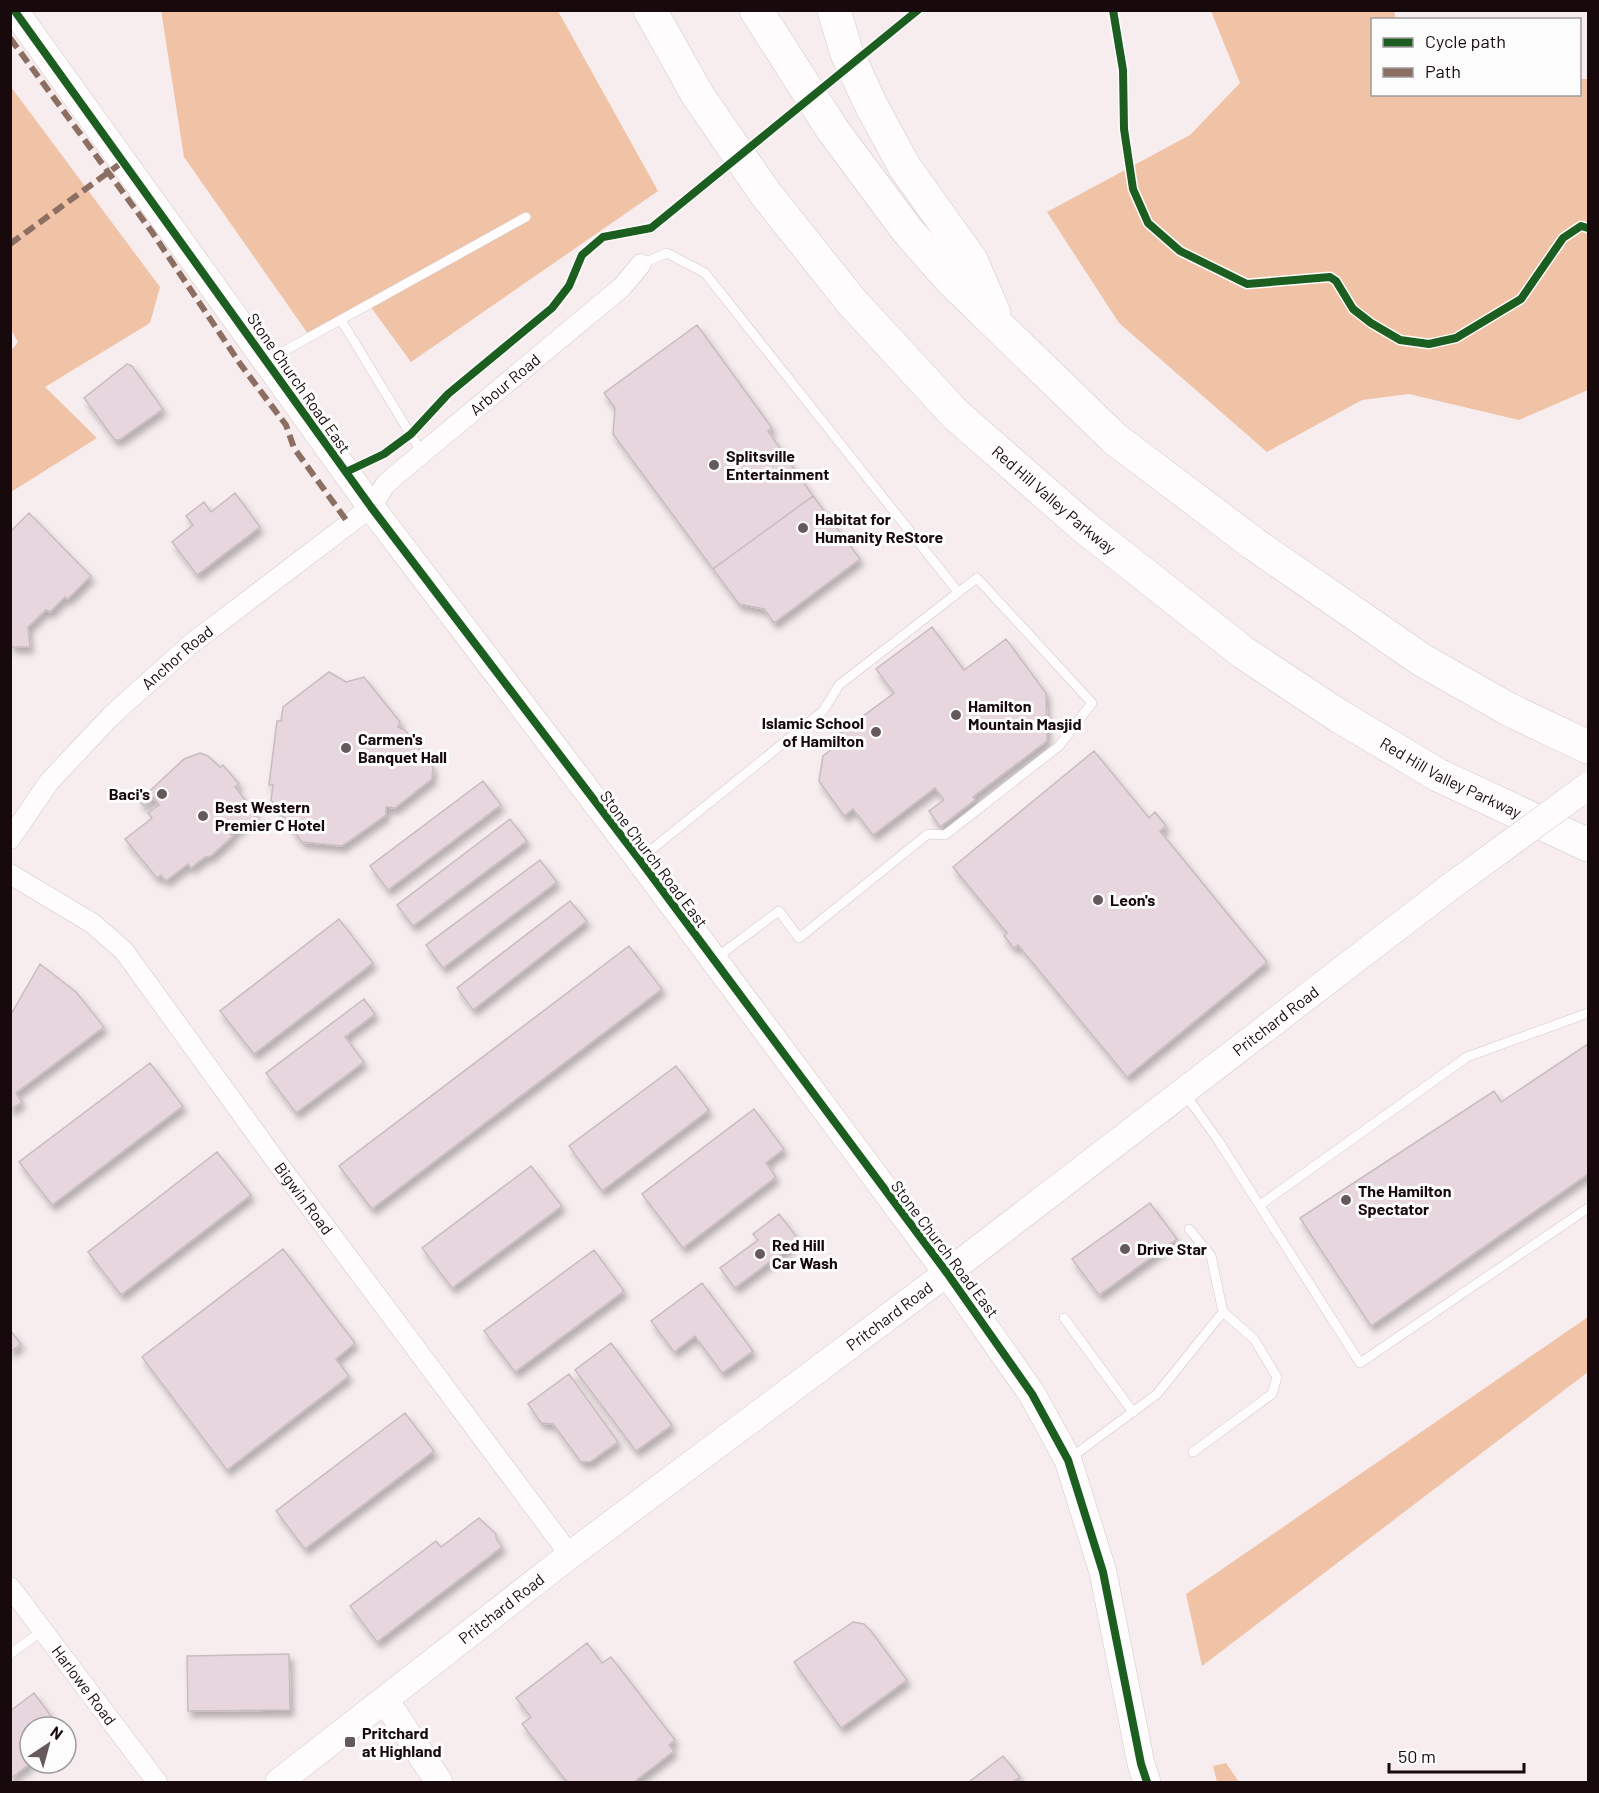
<svg xmlns="http://www.w3.org/2000/svg" width="1599" height="1793" font-family="Barlow,sans-serif">
<style>
.forest{fill:#f0c2a6}
.building{fill:#e7d6dd;stroke:#c8bcc0;stroke-width:1.5;filter:url(#shadow)}
.lines{fill:none;stroke-linecap:round;stroke-linejoin:round}
.lane-casing{stroke:#d4c7c9;stroke-width:10}
.street-casing{stroke:#d4c7c9;stroke-width:21}
.secondary-casing{stroke:#d4c7c9;stroke-width:28}
.highway-casing{stroke:#d4c7c9;stroke-width:34}
.lane{stroke:#fefcfc;stroke-width:9}
.street{stroke:#fefcfc;stroke-width:20}
.secondary{stroke:#fefcfc;stroke-width:27}
.highway{stroke:#fefcfc;stroke-width:33}
.secondary-bridge-casing{stroke:#d4c7c9;stroke-width:28;stroke-linecap:butt}
.secondary-bridge{stroke:#fefcfc;stroke-width:27}
.quiet{stroke:#8d6e63;stroke-width:6;stroke-dasharray:12 6;stroke-linecap:butt}
.cycleway-casing{stroke:#fcfcfc;stroke-width:11}
.cycleway{stroke:#1b5e20;stroke-width:8}
.poi-dot{fill:#65595b;stroke:#fcfcfc;stroke-width:2}
.labels{text-anchor:middle;stroke-width:6;stroke-linejoin:round;paint-order:stroke}
.street-label{font-size:16px;fill:#17090c;stroke:#fcfcfc}
.poi-label{font-size:16px;font-weight:bold;fill:#17090c;stroke:#fcfcfc;text-anchor:start}
</style>
<defs>
<filter id="shadow"><feDropShadow dx="3.5" dy="6" stdDeviation="3" flood-color="#0004"/></filter>
</defs>
<rect width="100%" height="100%" fill="#f7edee"/>
<path class="forest" d="M161 10 558 11 658 191 411 362 367 302 313 341 184 157Z
M1211 11H1394L1396 19 1372 20V94H1580V79H1588V390L1519 420 1409 394 1362 400 1267 452 1119 323 1047 212 1190 135 1240 83Z
M11 87 160 287 150 323 45 387 97 438 11 492V351L18 342 10 328Z
M1588 1317V1372L1202 1666 1186 1594Z
M1226 1763 1239 1782H1217L1213 1766Z"/>
<path class="building" d="M697 325 772 428 768 431 813 496 713 569 613 434 615 408 604 393Z
M127 364 132 366 163 409 119 440H115L84 398Z
M235 493 260 527 197 575 172 542 193 525 186 516 204 502 211 512Z
M813 496 860 559 774 623 764 609 739 604 713 569Z
M29 513 91 576 68 599 65 597 50 612 46 610 28 627 30 647H13L10 644V532Z
M932 627 964 670 1006 639 1046 693 1047 741 973 797 975 800 940 827 929 811 944 800 935 788 873 835 853 809 844 816 819 781 823 756 840 743 835 737 894 693 876 669Z
M329 672 346 682 364 677 400 722 398 727 405 730 433 767 432 779 395 808 386 807V815L342 846 302 842 271 800 273 785H269L277 721H281L283 707Z
M1094 751 1149 818 1155 812 1166 826 1160 831 1267 962 1127 1077 1018 945 1014 948 1004 936 1007 933 953 867Z
M200 753 208 756 220 767 223 765 239 784 235 787 257 815 231 835 233 836 211 856 205 857 191 868 188 864 166 881 161 875 157 878 125 839 152 818 148 813 159 805 153 797 144 806 139 801 184 759Z
M483 781 501 805 388 890 370 866Z
M510 819 527 841 413 926 397 905Z
M540 860 557 882 443 968 426 945Z
M570 901 587 921 473 1010 457 988Z
M339 919 373 963 254 1054 220 1011Z
M629 946 662 989 372 1209 339 1166Z
M40 964 76 992 104 1027 16 1093 22 1102 10 1110V1016Z
M364 999 375 1014 345 1037 364 1062 296 1113 266 1073Z
M1588 1044V1174L1371 1326 1300 1218 1494 1091 1501 1102Z
M150 1063 183 1106 52 1205 19 1162Z
M676 1066 709 1110 602 1191 569 1146Z
M754 1109 784 1149 766 1163 776 1177 683 1248 642 1194Z
M217 1152 251 1195 121 1295 88 1252Z
M531 1166 562 1206 452 1288 422 1248Z
M1150 1203 1177 1239 1099 1295 1072 1259Z
M779 1214 799 1240 735 1288 720 1268 758 1240 753 1234Z
M283 1249 355 1343 336 1359 349 1376 227 1470 142 1357Z
M594 1250 624 1291 515 1372 484 1331Z
M702 1283 753 1351 722 1373 695 1336 674 1352 651 1321Z
M10 1330 21 1344 10 1352Z
M611 1343 672 1425 636 1451 575 1370Z
M569 1374 618 1442 590 1462H581L553 1424 541 1423 528 1404Z
M405 1413 434 1451 305 1549 276 1511Z
M479 1518 496 1534V1538L502 1547 377 1642 350 1606 436 1541 441 1547Z
M853 1622 864 1624 871 1631 907 1680 841 1728 794 1662Z
M587 1643 602 1663 611 1657 675 1740 669 1745 674 1751 634 1782H567L522 1724 531 1717 516 1698Z
M289 1654 290 1710 188 1711 187 1656Z
M34 1693 59 1727H30L31 1763 10 1779V1711Z
M1003 1756 1020 1777 1013 1782H969Z"/>
<g class="lines">
<g class="lane-casing">
<path id="lane" d="M641 264 667 253 705 273 958 592
M341 320 422 453
M268 360 526 217
M641 858 823 711 839 685 977 578 1092 703 1059 746 945 835 928 834 799 938 779 911 716 958
M1185 1094 1218 1140 1360 1363 1588 1208
M1260 1205 1467 1057 1588 1013
M1064 1318 1133 1412
M1193 1452 1272 1394 1277 1377 1254 1339 1223 1312
M1069 1459 1157 1394 1223 1312 1211 1256 1189 1229
M10 1654 42 1631"/>
</g>
<g class="street-casing">
<g id="street">
<path id="s1" d="M10 839 49 782 111 716 191 644 371 507 385 485 396 475 622 287 641 264"/>
<path id="s2" d="M10 874 92 923 124 951 273 1157 570 1555"/>
<path id="s3" d="M10 1587 157 1782"/>
</g>
</g>
<g class="secondary-casing">
<g id="secondary">
<path d="M14 10 371 507 639 859 947 1273 1032 1394 1068 1460 1103 1572 1141 1764 1147 1782"/>
<path d="M385 1700 439 1782"/>
<path id="s4" d="M279 1782 570 1555 947 1273 1450 887"/>
</g>
</g>
<g class="highway-casing">
<g id="highway">
<path id="s5" d="M650 10 697 94 765 193 851 301 955 414 1083 526 1244 653 1339 716 1438 775 1588 845"/>
<path d="M756 10 832 129 907 230 949 278 1115 439 1254 544 1422 660 1510 710 1588 747"/>
<path d="M834 10 846 51 871 105 904 166 971 260 994 313"/>
</g>
</g>
<use href="#lane" class="lane"/>
<use href="#street" class="street"/>
<use href="#secondary" class="secondary"/>
<use href="#highway" class="highway"/>
<g class="secondary-bridge-casing">
<path id="secondary-bridge" d="M1450 887 1588 786"/>
</g>
<use href="#secondary-bridge" class="secondary-bridge"/>
<path class="quiet" d="M10 38 152 232 241 365 286 425 294 448 349 524
M10 244 124 161"/>
<g class="cycleway-casing">
<path id="cycleway" d="M14 10 371 507 639 859 947 1273 1032 1394 1068 1460 1103 1572 1141 1764 1147 1782
M1113 10 1123 70 1124 129 1133 189 1148 223 1180 251 1247 284 1330 277 1336 281 1353 309 1371 323 1400 340 1429 344 1456 338 1521 299 1563 238 1581 226 1588 228
M346 472 384 454 411 434 448 394 552 308 569 286 582 255 603 237 651 228 918 10"/>
</g>
<use href="#cycleway" class="cycleway"/>
</g>
<g class="poi-dot">
<circle cx="714" cy="465" r="6"/>
<circle cx="803" cy="528" r="6"/>
<circle cx="956" cy="715" r="6"/>
<circle cx="876" cy="732" r="6"/>
<circle cx="346" cy="748" r="6"/>
<circle cx="162" cy="794" r="6"/>
<circle cx="203" cy="816" r="6"/>
<circle cx="1098" cy="900" r="6"/>
<circle cx="1346" cy="1200" r="6"/>
<circle cx="1125" cy="1249" r="6"/>
<circle cx="760" cy="1254" r="6"/>
<rect x="344" y="1736" width="12" height="12" rx="3"/>
</g>
<g class="labels">
<g class="street-label">
<text transform="translate(299 383) rotate(55)" y="6">Stone Church Road East</text>
<text dy="6" stroke="none"><textPath href="#s1" startOffset="676">Arbour Road</textPath></text>
<text dy="6" stroke="none"><textPath href="#s5" startOffset="639">Red Hill Valley Parkway</textPath></text>
<text dy="6" stroke="none"><textPath href="#s1" startOffset="248">Anchor Road</textPath></text>
<text dy="6" stroke="none"><textPath href="#s5" startOffset="1125">Red Hill Valley Parkway</textPath></text>
<text transform="translate(654 859) rotate(53)" y="6">Stone Church Road East</text>
<text dy="6" stroke="none"><textPath href="#s4" startOffset="1254">Pritchard Road</textPath></text>
<text dy="6" stroke="none"><textPath href="#s2" startOffset="444">Bigwin Road</textPath></text>
<text transform="translate(945 1249) rotate(53)" y="6">Stone Church Road East</text>
<text dy="6" stroke="none"><textPath href="#s4" startOffset="768">Pritchard Road</textPath></text>
<text dy="6" stroke="none"><textPath href="#s4" startOffset="282">Pritchard Road</textPath></text>
<text dy="6" stroke="none"><textPath href="#s3" startOffset="123">Harlowe Road</textPath></text>
</g>
<g class="poi-label">
<text x="726" y="462">Splitsville<tspan x="726" dy="18">Entertainment</tspan></text>
<text x="815" y="525">Habitat for<tspan x="815" dy="18">Humanity ReStore</tspan></text>
<text x="968" y="712">Hamilton<tspan x="968" dy="18">Mountain Masjid</tspan></text>
<text x="864" y="729" text-anchor="end">Islamic School<tspan x="864" dy="18">of Hamilton</tspan></text>
<text x="358" y="745">Carmen's<tspan x="358" dy="18">Banquet Hall</tspan></text>
<text x="150" y="800" text-anchor="end">Baci's</text>
<text x="215" y="813">Best Western<tspan x="215" dy="18">Premier C Hotel</tspan></text>
<text x="1110" y="906">Leon's</text>
<text x="1358" y="1197">The Hamilton<tspan x="1358" dy="18">Spectator</tspan></text>
<text x="772" y="1251">Red Hill<tspan x="772" dy="18">Car Wash</tspan></text>
<text x="1137" y="1255">Drive Star</text>
<text x="362" y="1739">Pritchard<tspan x="362" dy="18">at Highland</tspan></text>
</g>
</g>
<rect width="1599" height="1793" fill="none" stroke="#17090c" stroke-width="24"/>
<rect x="1371" y="18" width="210" height="78" fill="#fcfcfc" stroke="#a09b9c" stroke-width="1.5"/>
<rect x="1383" y="38" width="30" height="9" fill="#1b5e20" stroke="#a09b9c" stroke-width="1.5"/>
<text x="1425" y="48" font-size="18" fill="#17090c">Cycle path</text>
<rect x="1383" y="68" width="30" height="9" fill="#8d6e63" stroke="#a09b9c" stroke-width="1.5"/>
<text x="1425" y="78" font-size="18" fill="#17090c">Path</text>
<g transform="translate(48 1745) rotate(36)"><circle r="28" fill="#fcfcfc" stroke="#a09b9c" stroke-width="1.5"/>
<path d="M0-4.5L10 22L0 15L-10 22Z" fill="#65595b"/>
<text y="-9" font-size="16" font-weight="bold" text-anchor="middle" fill="#17090c">N</text>
</g>
<path d="M1389 1763v9h135v-9" fill="none" stroke="#17090c" stroke-width="3"/>
<text x="1398" y="1763" font-size="18" fill="#17090c" stroke="#fcfcfc" stroke-width="4.5" paint-order="stroke">50 m</text>
</svg>
